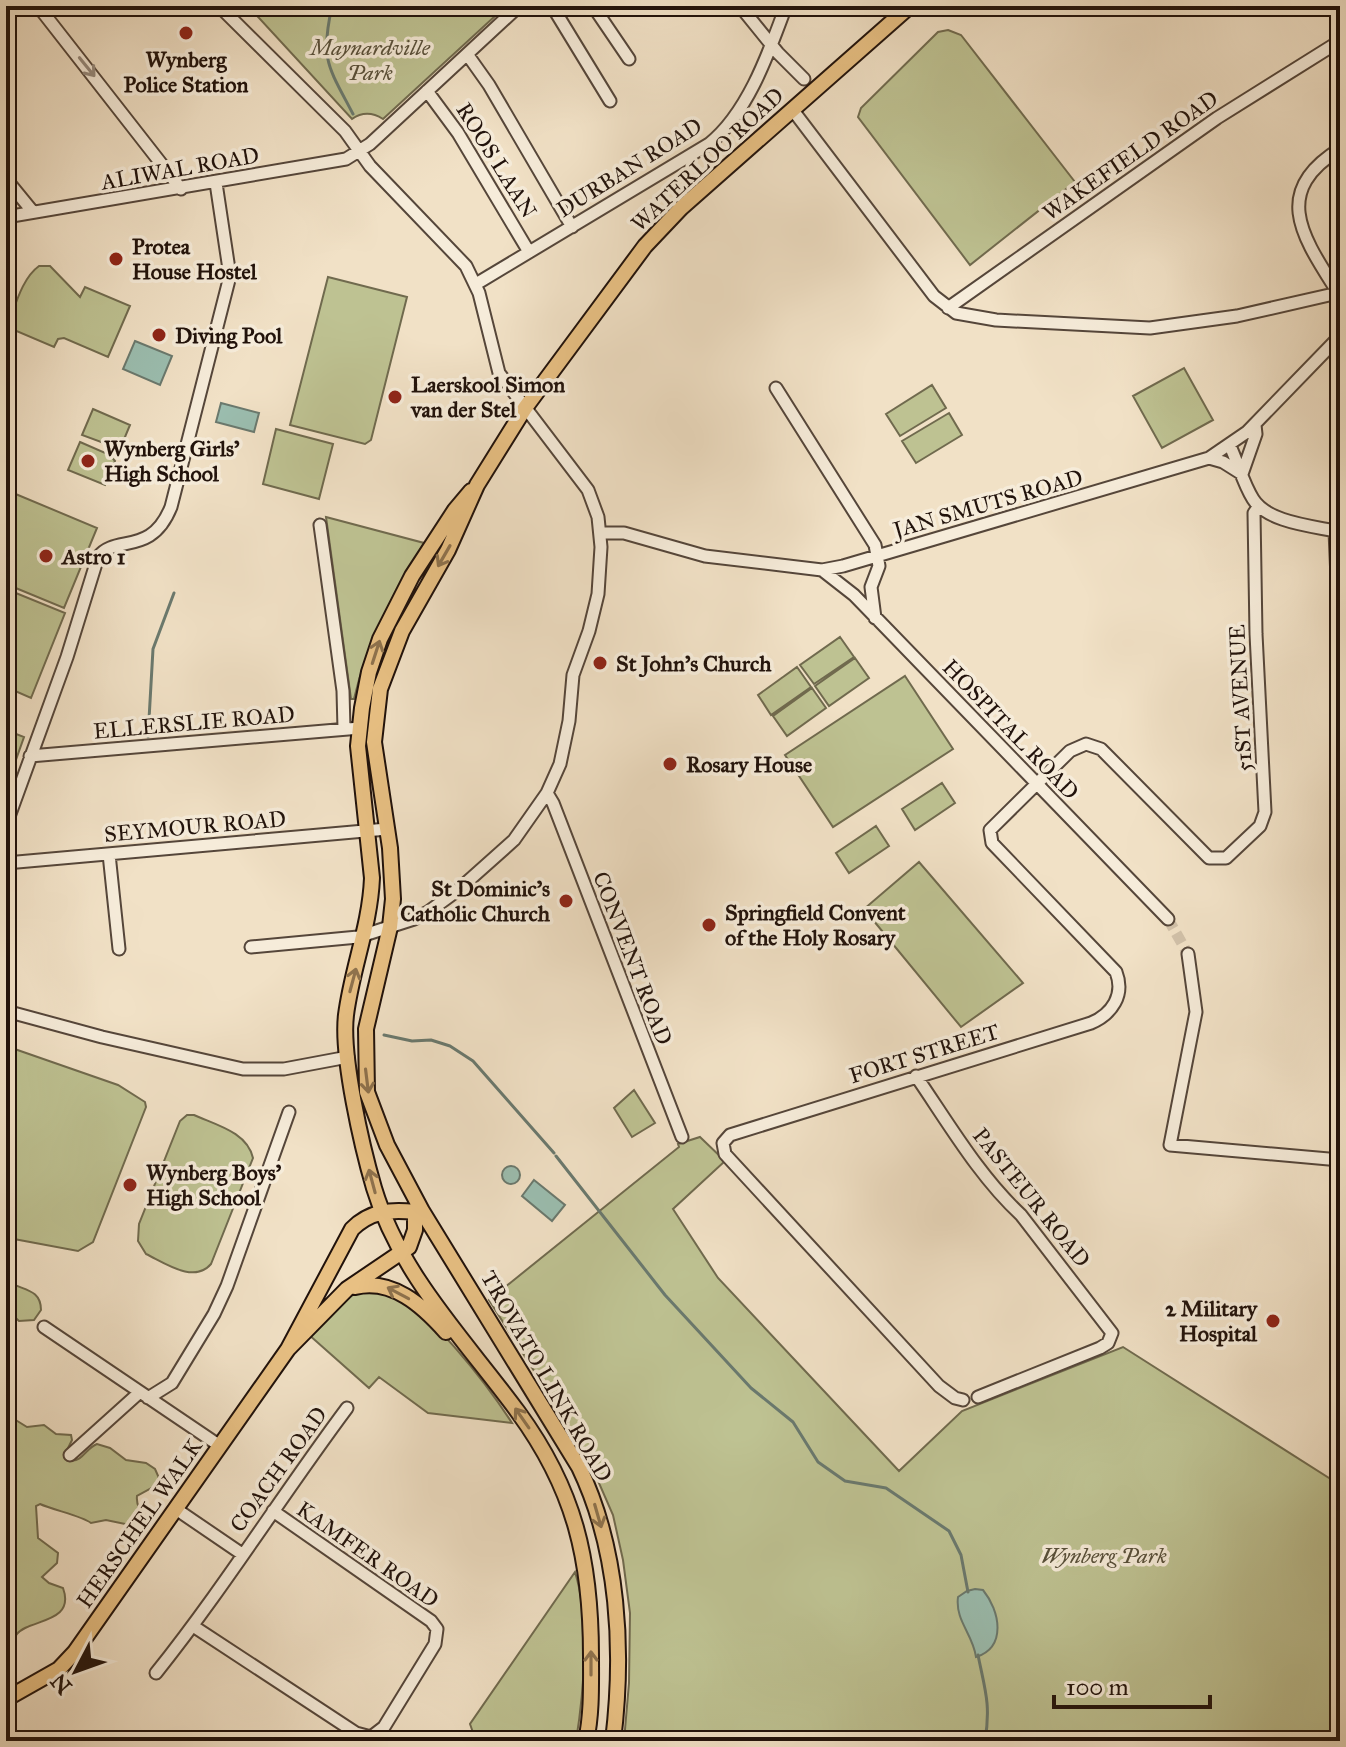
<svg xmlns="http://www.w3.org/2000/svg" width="1346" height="1747" font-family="'IM FELL Great Primer',serif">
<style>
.green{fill:#bec292;stroke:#706a4e;stroke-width:2}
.water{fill:#9bbeb0;stroke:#6a796e;stroke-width:2}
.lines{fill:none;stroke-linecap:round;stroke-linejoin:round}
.stream{stroke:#6a796e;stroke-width:3}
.minor-tunnel{stroke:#d2c2aa;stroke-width:11;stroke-dasharray:11 5.5;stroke-linecap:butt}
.minor-casing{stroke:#55463a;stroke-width:15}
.major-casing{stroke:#21120b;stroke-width:18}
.minor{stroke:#f6ecda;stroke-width:11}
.major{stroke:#e8c083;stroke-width:14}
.oneway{stroke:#968a7d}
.oneway2{stroke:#8e724d}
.poi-dot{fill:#8f2418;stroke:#f6ecda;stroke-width:3}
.labels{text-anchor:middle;stroke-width:7;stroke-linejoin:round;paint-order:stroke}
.park-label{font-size:22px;font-style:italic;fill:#58503a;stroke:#f6ecda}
.poi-label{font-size:22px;font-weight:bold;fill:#21120b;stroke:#f6ecda;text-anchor:start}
.street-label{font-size:22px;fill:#21120b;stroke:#f6ecda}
</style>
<rect width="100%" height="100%" fill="#f1e1c6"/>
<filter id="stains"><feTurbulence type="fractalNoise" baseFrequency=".0025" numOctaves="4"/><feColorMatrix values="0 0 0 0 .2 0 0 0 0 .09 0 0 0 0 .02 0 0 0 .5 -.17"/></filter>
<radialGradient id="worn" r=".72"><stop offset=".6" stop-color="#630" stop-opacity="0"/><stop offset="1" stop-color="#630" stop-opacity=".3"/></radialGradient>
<path class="green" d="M248 6H506L383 119C372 112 362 112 352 119Z
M1217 6H1286L1256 15Z
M948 30 961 35 1075 182 970 265 858 117 861 108 938 32Z
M39 266H50L80 297 85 287 130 306 108 357 64 338 58 339 54 347 7 327C15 308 21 279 39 266Z
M328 277 407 297 371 440 365 444 290 425Z
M1184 368 1213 420 1162 448 1133 396Z
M932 385 946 408 900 436 886 414Z
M93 409 130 425 120 449 82 435Z
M949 413 962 435 916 463 902 441Z
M276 429 333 444 319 499 263 484Z
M80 442 110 455 115 461 105 485 68 470Z
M6 490 97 528 64 608 6 584Z
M326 517 424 543C393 596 368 638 354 699H351Z
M6 589 65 613 31 698 6 687Z
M840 637 854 657 814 684 800 665Z
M855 658 869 678 829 706 815 686Z
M797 667 811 687 771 715 758 695Z
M905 676 953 749 833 827 785 755Z
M812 688 826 708 787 736 773 716Z
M6 730 24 737 6 788Z
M942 783 955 803 915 830 902 809Z
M876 826 889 846 849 873 836 853Z
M919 862 1023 983 961 1027 864 909Z
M6 1046 118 1085 145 1102 146 1107 93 1242 78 1251 14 1239 6 1234Z
M634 1090 655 1123 632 1137 614 1108Z
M187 1115H194C216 1125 247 1132 253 1158L211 1264C194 1284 165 1263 146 1254L138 1241 139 1224 180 1121Z
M700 1137 725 1161 673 1209 718 1278 899 1471 962 1411 1123 1347 1340 1485V1741H624L629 1683 630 1613 623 1560 613 1515 585 1451 489 1300 679 1147 678 1144Z
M6 1280C20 1291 41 1287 41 1310L34 1320 19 1321 8 1311 6 1312Z
M359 1291C367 1291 376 1290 384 1292 424 1299 490 1389 512 1423L428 1413 379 1377 369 1388 308 1334 342 1302Z
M6 1414 27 1427 44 1425 56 1434 71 1435 72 1440 65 1454 71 1461C83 1461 86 1448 97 1444L110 1448 126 1460 146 1463 155 1469 159 1478 155 1486 137 1496C135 1512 150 1510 130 1525L106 1520 91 1523C82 1516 53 1510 40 1504L36 1506 38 1538 58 1553 57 1563 42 1577 49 1583 63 1588C76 1624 28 1619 17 1634 12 1639 11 1646 7 1652L6 1549H13L16 1545 14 1541H6Z
M575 1572C590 1620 584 1692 576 1741H476L470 1724Z"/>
<path class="water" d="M135 341 172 356 160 385 123 369Z
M221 403 259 413 254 432 216 422Z
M502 1175a9 9 0 1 1 18 0a9 9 0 1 1-18 0Z
M534 1180 565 1205 552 1221 522 1196Z
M975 1589 983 1590C1000 1611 1007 1647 976 1657 973 1634 955 1621 958 1597L967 1591Z"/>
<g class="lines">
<path class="stream" d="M332 6C320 60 328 66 353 114
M148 737 153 649 174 593
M384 1035 412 1041 431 1040 450 1046 473 1061 554 1153
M556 1156 665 1295 751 1388 793 1422 818 1462 845 1481 886 1488 949 1531 961 1555 968 1592
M978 1655C985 1690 991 1704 985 1741"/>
<path class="minor-tunnel" d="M1168 919 1188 954"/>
<g class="minor-casing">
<path id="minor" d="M38 6 181 189
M219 6 345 131 370 166 466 266 479 293 499 373 588 490 598 517 601 547 598 594 589 631 573 675 569 721 560 764 547 793 514 840 458 890 428 912 414 919 358 937 251 947
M552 6 610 101
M593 6 629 59
M740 6 778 53 804 79
M467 54 489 85 572 227
M427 91 458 133 529 252
M792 109 934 296 956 313 996 320 1150 328 1237 316 1338 293
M1340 149C1268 193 1305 240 1340 296
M6 179 33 212
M6 217 346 159 370 144 519 6
M476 284 709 144C748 113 769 52 786 6
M948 308 1217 118 1340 41
M776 388 875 545 879 566 871 587 875 618
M1230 446C1238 463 1243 483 1253 499 1268 523 1314 526 1340 532
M1209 458 1223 462 1242 474 1256 434 1255 425
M320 525 343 691 344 729
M1335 531 1340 649
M600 533H624L705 556 822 570 843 566 1209 458 1247 432 1340 336
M822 570 854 595 1168 919
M30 756 360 728
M547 793 553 803 682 1137
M6 825 67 657 98 557C115 534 151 557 171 507L230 276 216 183
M109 854 119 949
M6 863 387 829
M1188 954 1196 1012 1170 1145 1340 1160
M6 1011 102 1037 243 1069H284L348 1057
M916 1076C949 1124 979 1176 1021 1215L1112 1333 1108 1343 1100 1348 978 1397
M44 1327 220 1446
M148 1398 172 1383 214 1314 227 1286 289 1112
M963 1400 955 1398 939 1386 725 1154 723 1143 730 1135 1091 1023C1112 1014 1125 995 1116 972L992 843 990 830 1070 751 1086 744 1101 749 1209 858H1226L1260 826 1265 812 1256 634 1254 513 1259 506
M70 1455 140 1392
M176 1509 242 1554
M193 1626 356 1733 371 1737 384 1727 435 1644 437 1629 431 1621 273 1511
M156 1673C224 1588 282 1495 347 1408"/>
</g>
<g class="major-casing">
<path id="major" d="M471 491 455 510 412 576 380 639 369 672 362 708 358 746 372 878C370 926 352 968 346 1015 341 1056 362 1147 374 1188 400 1275 466 1341 518 1412 575 1490 591 1560 591 1656 591 1685 592 1713 586 1741
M355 1287C392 1278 422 1305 446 1332
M6 1699 59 1669 75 1652 288 1349 352 1229C370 1211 391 1209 415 1212V1230L409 1247 347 1289 288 1349
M613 1741C624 1651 619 1550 579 1467L422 1211 387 1145 367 1092 366 1029 390 927 393 899 390 848 374 742 380 689 402 631 448 550 477 485 525 408 645 246 681 208 910 6"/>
</g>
<use href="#minor" class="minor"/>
<use href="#major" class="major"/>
</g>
<defs><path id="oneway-shaft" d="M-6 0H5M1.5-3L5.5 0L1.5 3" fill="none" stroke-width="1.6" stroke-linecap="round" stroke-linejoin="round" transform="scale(2)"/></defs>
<use class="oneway" href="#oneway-shaft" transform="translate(87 67) rotate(51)"/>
<g class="oneway2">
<use href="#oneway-shaft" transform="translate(444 556) rotate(120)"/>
<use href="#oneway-shaft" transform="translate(376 652) rotate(-72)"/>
<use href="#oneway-shaft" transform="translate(353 980) rotate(-75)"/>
<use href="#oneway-shaft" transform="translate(367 1081) rotate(83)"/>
<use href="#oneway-shaft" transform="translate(372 1181) rotate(-105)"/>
<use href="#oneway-shaft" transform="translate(398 1293) rotate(-152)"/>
<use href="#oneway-shaft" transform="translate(522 1418) rotate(-125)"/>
<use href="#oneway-shaft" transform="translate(598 1516) rotate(74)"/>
<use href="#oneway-shaft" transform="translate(591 1663) rotate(-90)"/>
</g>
<g class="poi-dot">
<circle cx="186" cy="33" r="8"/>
<circle cx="116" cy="259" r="8"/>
<circle cx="159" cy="335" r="8"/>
<circle cx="395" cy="397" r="8"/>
<circle cx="88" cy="461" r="8"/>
<circle cx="46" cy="556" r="8"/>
<circle cx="600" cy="663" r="8"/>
<circle cx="670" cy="764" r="8"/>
<circle cx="566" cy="901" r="8"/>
<circle cx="709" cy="925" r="8"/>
<circle cx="130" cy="1185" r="8"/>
<circle cx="1273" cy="1321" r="8"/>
</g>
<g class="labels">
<g class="park-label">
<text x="370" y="55">Maynardville<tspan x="370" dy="25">Park</tspan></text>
<text x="1104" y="1563">Wynberg Park</text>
</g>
<g class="poi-label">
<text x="186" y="67" text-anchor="middle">Wynberg<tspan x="186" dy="25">Police Station</tspan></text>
<text x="132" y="254">Protea<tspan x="132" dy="25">House Hostel</tspan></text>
<text x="175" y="343">Diving Pool</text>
<text x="411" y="392">Laerskool Simon<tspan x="411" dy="25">van der Stel</tspan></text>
<text x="104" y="456">Wynberg Girls'<tspan x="104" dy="25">High School</tspan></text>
<text x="62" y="564">Astro 1</text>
<text x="616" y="671">St John's Church</text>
<text x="686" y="772">Rosary House</text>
<text x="550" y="896" text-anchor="end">St Dominic's<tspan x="550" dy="25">Catholic Church</tspan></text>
<text x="725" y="920">Springfield Convent<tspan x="725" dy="25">of the Holy Rosary</tspan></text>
<text x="146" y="1180">Wynberg Boys'<tspan x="146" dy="25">High School</tspan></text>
<text x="1257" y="1316" text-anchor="end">2 Military<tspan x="1257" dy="25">Hospital</tspan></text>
</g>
<g class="street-label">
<text transform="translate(1130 155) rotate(-35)" y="8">WAKEFIELD ROAD</text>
<text transform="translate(707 159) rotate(-43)" y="8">WATERLOO ROAD</text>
<text transform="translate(497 160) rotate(58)" y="8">ROOS LAAN</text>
<text transform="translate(629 167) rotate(-32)" y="8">DURBAN ROAD</text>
<text transform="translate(180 168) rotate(-10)" y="8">ALIWAL ROAD</text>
<text transform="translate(988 503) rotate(-16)" y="8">JAN SMUTS ROAD</text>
<text transform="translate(1240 698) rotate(-93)" y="8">51ST AVENUE</text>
<text transform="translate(194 722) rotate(-5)" y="8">ELLERSLIE ROAD</text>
<text transform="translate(1011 729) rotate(46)" y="8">HOSPITAL ROAD</text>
<text transform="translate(195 826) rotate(-5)" y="8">SEYMOUR ROAD</text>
<text transform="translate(633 958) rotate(69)" y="8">CONVENT ROAD</text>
<text transform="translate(924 1053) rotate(-17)" y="8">FORT STREET</text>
<text transform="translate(1032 1197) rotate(51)" y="8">PASTEUR ROAD</text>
<text transform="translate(547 1376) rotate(60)" y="8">TROVATO LINK ROAD</text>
<text transform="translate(278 1469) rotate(-54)" y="8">COACH ROAD</text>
<text transform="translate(139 1523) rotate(-55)" y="8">HERSCHEL WALK</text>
<text transform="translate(368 1554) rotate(35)" y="8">KAMFER ROAD</text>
</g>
</g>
<rect width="1346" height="1747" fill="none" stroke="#f1e1c6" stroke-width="32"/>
<rect x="8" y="8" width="1330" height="1731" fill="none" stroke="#21120b" stroke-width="4"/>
<rect x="16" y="16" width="1314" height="1715" fill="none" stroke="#21120b" stroke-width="2"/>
<g transform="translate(76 1671) rotate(229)" stroke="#f6ecda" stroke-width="6" paint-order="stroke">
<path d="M0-6L14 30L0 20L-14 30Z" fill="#21120b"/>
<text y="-12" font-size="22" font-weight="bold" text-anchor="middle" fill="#21120b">N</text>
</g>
<path d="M1054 1695v12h156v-12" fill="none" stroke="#21120b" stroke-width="4"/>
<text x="1066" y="1695" font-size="24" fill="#21120b" stroke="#f6ecda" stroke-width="6" paint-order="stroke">100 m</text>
<rect width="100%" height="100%" filter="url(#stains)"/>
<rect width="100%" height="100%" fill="url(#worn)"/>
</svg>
